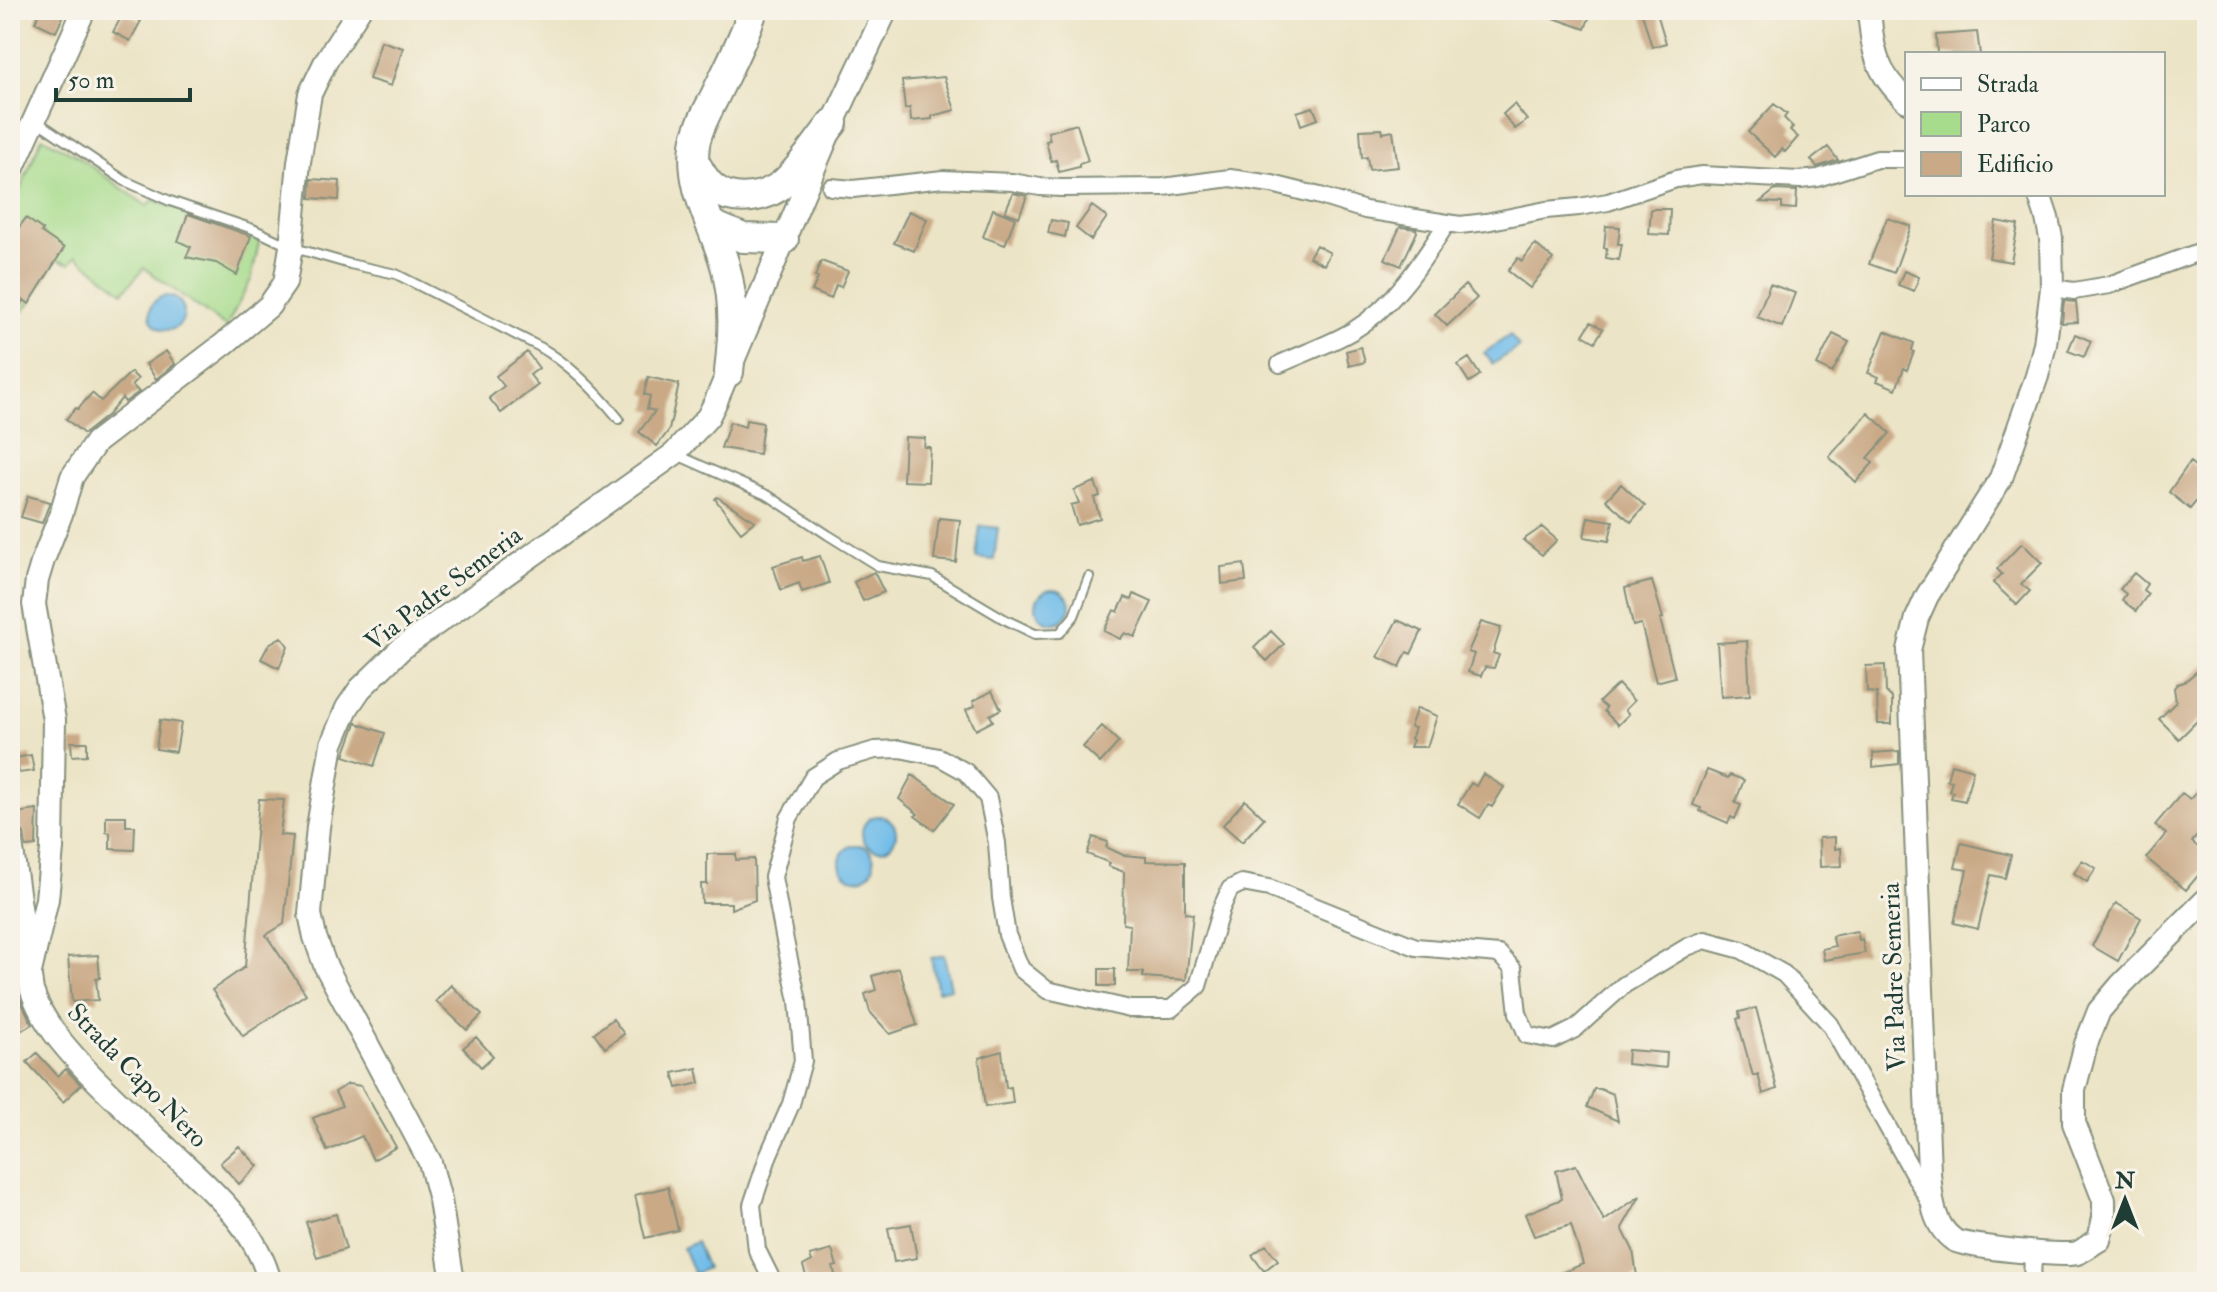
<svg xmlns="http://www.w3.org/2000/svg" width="2217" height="1292" font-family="'IM FELL Double Pica',serif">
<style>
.green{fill:#a7dc8d;stroke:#638c60;stroke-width:2}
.water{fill:#70bce9;stroke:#487c8e;stroke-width:2}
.building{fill:#c9a986}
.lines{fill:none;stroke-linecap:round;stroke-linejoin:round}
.lane-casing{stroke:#86907d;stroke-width:12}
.street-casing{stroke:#86907d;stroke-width:20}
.secondary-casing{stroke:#86907d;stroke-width:26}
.highway-casing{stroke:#86907d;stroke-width:32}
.lane{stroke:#fff;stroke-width:8}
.street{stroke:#fff;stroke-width:16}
.secondary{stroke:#fff;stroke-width:22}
.highway{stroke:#fff;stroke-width:28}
.labels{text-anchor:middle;stroke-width:6;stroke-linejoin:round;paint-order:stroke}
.street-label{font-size:26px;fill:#1f3d34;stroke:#f7f3e8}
</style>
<rect width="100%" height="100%" fill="#f7f3e8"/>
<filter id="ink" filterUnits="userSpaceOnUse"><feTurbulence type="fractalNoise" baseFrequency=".0125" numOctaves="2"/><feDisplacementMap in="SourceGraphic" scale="16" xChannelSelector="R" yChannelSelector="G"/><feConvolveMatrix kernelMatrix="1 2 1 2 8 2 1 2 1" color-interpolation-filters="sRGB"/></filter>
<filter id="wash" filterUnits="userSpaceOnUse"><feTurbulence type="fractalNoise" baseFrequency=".006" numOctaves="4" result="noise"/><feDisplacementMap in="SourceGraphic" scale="32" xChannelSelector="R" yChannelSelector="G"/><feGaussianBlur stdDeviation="1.8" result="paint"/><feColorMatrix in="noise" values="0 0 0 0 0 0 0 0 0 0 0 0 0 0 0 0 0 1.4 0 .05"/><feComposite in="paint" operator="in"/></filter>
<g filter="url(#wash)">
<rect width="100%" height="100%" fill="#ece4c6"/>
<path class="green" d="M42 137 74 154 147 206 153 200 260 238 251 280 226 327 144 268 123 292 76 256 70 264 56 260 29 304 10 325V214Z"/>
<path class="water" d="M150 313a17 17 0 1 1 34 0a17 17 0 1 1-34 0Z
M1510 335 1519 347 1493 364 1484 353Z
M980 526 998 528 994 560 976 558Z
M1036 606a17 17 0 1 1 34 0a17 17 0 1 1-34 0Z
M862 833a17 17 0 1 1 34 0a17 17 0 1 1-34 0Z
M840 862a17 17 0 1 1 34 0a17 17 0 1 1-34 0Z
M944 955 951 988 938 991 931 958Z
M696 1242 707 1268 694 1274 683 1248Z"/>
<g id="blocks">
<path class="building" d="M40 10H66L56 32 35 22Z
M1537 10H1592L1585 29 1537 12Z
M1641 10H1656L1666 43 1652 47Z
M124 12 141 21 130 41 113 32Z
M1977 32 1980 54H1937L1936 35Z
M381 41 403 48 391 86 369 79Z
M944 77 955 110 932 116V119L911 121 910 108 905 109 902 81Z
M1514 104 1527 120 1515 129 1503 114Z
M1774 104 1787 114 1784 118 1793 127 1790 130 1798 137 1785 152 1782 149 1775 157 1748 132Z
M1313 107 1318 119 1301 125 1297 112Z
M1077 124 1088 161 1079 164V167L1059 172 1056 160 1051 161 1046 141 1050 140 1048 132Z
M1382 129 1383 133 1393 131 1398 167 1369 170 1367 157 1362 158 1360 130Z
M1828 147 1838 160 1817 167 1811 160Z
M311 179 340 181 339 200 310 198Z
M1775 190 1797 191 1796 209 1782 208V203L1760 202Z
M1013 193 1027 196 1019 217 1005 212Z
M1092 206 1107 217 1091 240 1076 228Z
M993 209 1015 218 1005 245 983 237Z
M1651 209H1670L1669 235 1649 234Z
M909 211 927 219 914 251 894 243Z
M188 214 251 236 237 275 216 263 186 257 191 247 178 241Z
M26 218 43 230 41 232 64 248 29 304 24 300 10 322V227L17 230Z
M1887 218 1911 226 1894 273 1869 264Z
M1051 220 1068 223 1065 237 1048 233Z
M1996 221 2018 225 2011 262 1989 258Z
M1606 226 1620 227 1618 244H1622L1619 260 1606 258 1607 248H1604Z
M1400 227 1416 229 1417 232 1401 266 1385 259Z
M1535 244 1553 259 1530 288 1508 271 1518 258 1522 261Z
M1316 245 1330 253 1324 265 1309 257Z
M821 261 848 271 841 287 836 285 831 299 812 291 818 278 815 277Z
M1904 271 1919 277 1914 291 1898 285Z
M1770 284 1795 293 1782 327 1757 317Z
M1465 285 1477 298 1447 326 1435 314Z
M2064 301 2076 302 2078 322 2062 323Z
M1591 322 1603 329 1595 342 1583 335Z
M1885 331 1914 343 1912 350 1914 352 1907 370 1904 368 1896 389 1877 381 1879 377 1868 373Z
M1833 334 1849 342 1832 373 1817 365Z
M2075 334 2091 341 2084 357 2068 351Z
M1361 347 1365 362 1349 366 1346 351Z
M166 351 175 364 156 379 146 364Z
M527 352 539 368 530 375 538 385 501 413 489 398 504 386 496 376Z
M1469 358 1480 375 1469 382 1458 365Z
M131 372 138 379 132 385 139 392 125 402 122 398 108 415 84 434 66 419 76 408 78 409 92 393 101 401Z
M648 377 679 384 669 430 657 446 639 432 655 411 647 409 650 396 644 394Z
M1868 413 1890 433 1868 458 1873 463 1856 482 1829 457Z
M746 420 763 423 759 454 721 448 730 422 745 427Z
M905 437 925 438 924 447H930L928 482 903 481Z
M2190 462 2207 476V488L2190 509 2169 492Z
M1095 482 1100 496 1094 498 1100 518 1077 525 1071 505 1079 503 1074 490Z
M1621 484 1645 506 1631 522 1606 500Z
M28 496 50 502 42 523 21 517Z
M717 497 755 521 741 532 715 499Z
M1588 517 1613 521 1609 541 1584 537Z
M939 518 960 520 956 562 934 560Z
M1542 527 1557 540 1542 555 1523 540Z
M2022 543 2042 563 2021 584 2030 591 2017 605 1993 583 2002 574 1997 569Z
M820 556 829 583 802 592 799 583 781 590 773 566 802 557 803 561Z
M1244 564 1246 581 1222 584 1221 567Z
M874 572 884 592 863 601 854 582Z
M2134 573 2147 584 2143 590 2148 594 2136 611 2122 600 2126 594 2120 589Z
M1652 581 1663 618 1660 619 1675 677 1656 682 1641 624 1633 626 1625 588Z
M1134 594 1152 602 1135 637 1125 633 1120 639 1104 631 1114 610 1118 612 1125 597 1132 600Z
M1397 620 1422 631 1411 654 1407 652 1400 667 1378 657Z
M1481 622 1501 628 1493 653 1499 655 1494 668 1485 667 1481 676 1468 672 1474 654 1468 652Z
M1271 631 1284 644 1267 661 1254 648Z
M281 637 288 646 279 668 261 659 269 644Z
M1747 641 1750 695 1721 697 1717 643Z
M2207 663V711L2179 739 2159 719 2176 702 2174 688 2177 684 2184 682Z
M1885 665 1886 692 1892 698V724H1878L1877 693 1867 692 1866 666Z
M1618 684 1634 701 1625 710 1629 714 1618 725 1604 711 1606 708 1599 702Z
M992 691 1001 709 990 715 993 721 976 730 966 710 975 706 973 701Z
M1417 708 1437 716 1427 747H1410L1413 740 1411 739 1415 728 1410 727Z
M160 720 181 723 176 752 156 749Z
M356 723 385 733 374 766 344 756Z
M1102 726 1119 742 1100 763 1083 747Z
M71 742H87V755L72 756Z
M1899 751V764L1873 767V753Z
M31 755 34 771 19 773 16 758Z
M1951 764 1973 770 1965 801 1951 798 1953 792 1949 791 1952 781 1947 780Z
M1707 770 1728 778 1730 775 1744 780 1735 803 1741 805 1735 819 1731 817 1728 823 1700 811 1701 808 1693 805Z
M1483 774 1504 787 1492 807 1488 805 1480 818 1458 804 1471 783 1476 786Z
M912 775 954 804 934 830 915 816 918 814 899 799Z
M2198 791 2207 798V824L2192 842 2207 855V865L2186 890 2146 858 2166 834 2155 825 2182 793 2190 799Z
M259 799 284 800 280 835 293 836 284 924 266 935 306 994 243 1036 212 990 245 967Z
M1245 800 1264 818 1242 842 1223 825Z
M37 810 36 846 26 847 24 833 17 824 15 813Z
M106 816H126V826H135L134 850 110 849V833L106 832Z
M1093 837 1108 842 1106 847 1123 855 1146 857V861L1185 862V913L1193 914 1186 980 1143 977V972H1128L1130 925 1123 924 1124 872 1108 866 1110 863 1087 854Z
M1835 837V849L1841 848 1842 866 1820 867 1819 838Z
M1961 843 2011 855 2005 878 1991 875 1978 929 1954 923 1967 870 1955 868Z
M707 854H736V860L754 859 755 900 731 909V903H702L701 884H707Z
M2082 860 2096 868 2087 882 2074 873Z
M2116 903 2141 918 2118 961 2092 946Z
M1857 931 1859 940 1862 939 1865 953 1824 960 1822 949 1835 946 1832 936Z
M98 955 100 978 96 979 98 1000 72 1002 68 957Z
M899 968 917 1025 890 1034 870 1012 865 994 876 990 872 976Z
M1099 969H1115V986H1099Z
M451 985 482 1015 467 1030 436 1001Z
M20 999 32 1024 10 1037V1001Z
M1756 1008 1777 1089 1763 1094 1758 1074 1753 1076 1737 1019 1740 1018 1739 1012Z
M613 1019 624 1034 605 1048 594 1033Z
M476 1037 493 1056 481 1067 463 1048Z
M1628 1050 1667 1053 1666 1068 1627 1064Z
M1002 1051 1006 1088 1011 1087 1013 1103 985 1107 979 1058Z
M37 1053 58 1076 66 1069 81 1085 63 1102 27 1062Z
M697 1068 700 1083 677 1088 673 1073Z
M348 1084 361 1086 396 1147 373 1160 362 1136 327 1151 313 1118 342 1106 335 1092Z
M1594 1089H1600L1613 1094 1618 1121 1587 1107Z
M239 1146 258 1166 239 1184 220 1163Z
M1576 1165 1604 1221 1640 1196 1622 1228 1633 1250 1637 1276 1627 1279 1628 1282H1540L1583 1264 1571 1225 1534 1236 1525 1214 1562 1199 1556 1171Z
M668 1187 678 1230 645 1238 635 1195Z
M336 1214 346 1249 317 1258 306 1222Z
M911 1224 917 1258 894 1262 888 1228Z
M1266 1245 1278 1260 1264 1271 1252 1255Z
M832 1250 837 1266 833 1267 837 1282H808L803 1266 812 1261 810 1256Z"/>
</g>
</g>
<g filter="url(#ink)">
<use href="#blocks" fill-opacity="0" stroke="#86907d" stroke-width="2"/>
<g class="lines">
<g class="lane-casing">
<path id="lane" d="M38 122 125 181 170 201 253 229 291 247 350 264 396 274 540 347C571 365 597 392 619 419
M675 454 769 496 828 535 878 566 932 576 1004 619 1035 634 1060 633 1074 616 1089 577"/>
</g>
<g class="street-casing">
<path id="street" d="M831 187 853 189 943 179 1012 182 1040 187 1062 188 1163 187 1230 178 1272 184 1320 196 1365 210 1460 225 1486 222 1546 210 1579 207 1608 202 1676 179 1702 175 1800 180 1818 178 1877 159H1907
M2052 288 2074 291 2109 285 2207 249
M1280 364C1304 353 1331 344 1354 330 1394 306 1422 262 1447 223
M773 1282 757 1250 752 1205 769 1154 791 1104 803 1061 798 1001 785 941 773 877 789 818 813 777 838 761 875 750 900 749 939 757 966 772 988 798 997 843 1001 898 1007 935 1021 969 1047 990 1130 1009H1171L1198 986 1221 909 1230 889 1242 883 1269 888 1416 947 1499 954 1513 969 1518 1013 1527 1035 1553 1040 1575 1029 1624 985 1687 947 1705 940 1742 950 1784 974 1830 1024 1929 1201
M2032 1282 2033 1253"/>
</g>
<g class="secondary-casing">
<path id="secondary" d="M1869 10C1873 51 1875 72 1907 101
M10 174 84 10
M2039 194 2047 218 2051 238 2052 288 2045 344 2037 376 2001 478 1927 596 1917 618 1909 650 1929 1172C1931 1196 1932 1225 1954 1240 1965 1247 2064 1257 2077 1253 2084 1250 2092 1244 2099 1240L2104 1218V1200L2074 1123V1090L2086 1044 2099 1011 2121 985 2207 899
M10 836 32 991C43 1023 64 1046 87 1071 114 1099 143 1125 171 1152 210 1188 256 1227 270 1282
M30 972 47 899 52 849 54 720 34 604 37 580 43 560 61 514 72 477 96 442 224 344 269 306 285 283 291 247 299 162 310 94 326 61 359 10
M453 1282 440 1200 430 1162 325 965 315 937 310 914 318 827 332 744 347 708 360 689 402 648 674 454 708 417 716 401 833 123 886 10"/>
</g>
<g class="highway-casing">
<path id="highway" d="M696 164C701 173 706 183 715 189 735 204 767 198 785 182 801 168 819 140 833 123
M710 224 743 238 784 239
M729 372C733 336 735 304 726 269 715 226 689 191 695 145 697 130 706 114 713 100 727 70 743 41 753 10"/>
</g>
<use href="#lane" class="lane"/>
<use href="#street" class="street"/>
<use href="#secondary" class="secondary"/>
<use href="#highway" class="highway"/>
</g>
</g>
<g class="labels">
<g class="street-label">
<text transform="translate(443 588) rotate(-37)" y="9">Via Padre Semeria</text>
<text transform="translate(1893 977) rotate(-92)" y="9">Via Padre Semeria</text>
<text transform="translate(138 1075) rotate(46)" y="9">Strada Capo Nero</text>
</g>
</g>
<rect width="2217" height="1292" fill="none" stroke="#f7f3e8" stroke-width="40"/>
<rect x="1905" y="52" width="260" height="144" fill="#f7f3e8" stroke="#a1aaa0" stroke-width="2"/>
<rect x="1921" y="78" width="40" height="12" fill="#ffffff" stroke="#a1aaa0" stroke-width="2"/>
<text x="1977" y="92" font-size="24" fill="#1f3d34">Strada</text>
<rect x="1921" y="112" width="40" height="24" fill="#a7dc8d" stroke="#a1aaa0" stroke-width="2"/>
<text x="1977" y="132" font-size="24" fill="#1f3d34">Parco</text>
<rect x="1921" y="152" width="40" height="24" fill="#c9a986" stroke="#a1aaa0" stroke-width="2"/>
<text x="1977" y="172" font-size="24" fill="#1f3d34">Edificio</text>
<g transform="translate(2125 1200)" stroke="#f7f3e8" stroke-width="6" paint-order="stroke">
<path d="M0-6L14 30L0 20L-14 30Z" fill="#1f3d34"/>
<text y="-12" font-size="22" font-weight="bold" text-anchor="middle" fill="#1f3d34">N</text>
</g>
<path d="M56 88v12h134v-12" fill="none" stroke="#1f3d34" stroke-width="4"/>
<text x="68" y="88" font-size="24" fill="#1f3d34" stroke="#f7f3e8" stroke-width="6" paint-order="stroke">50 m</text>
</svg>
